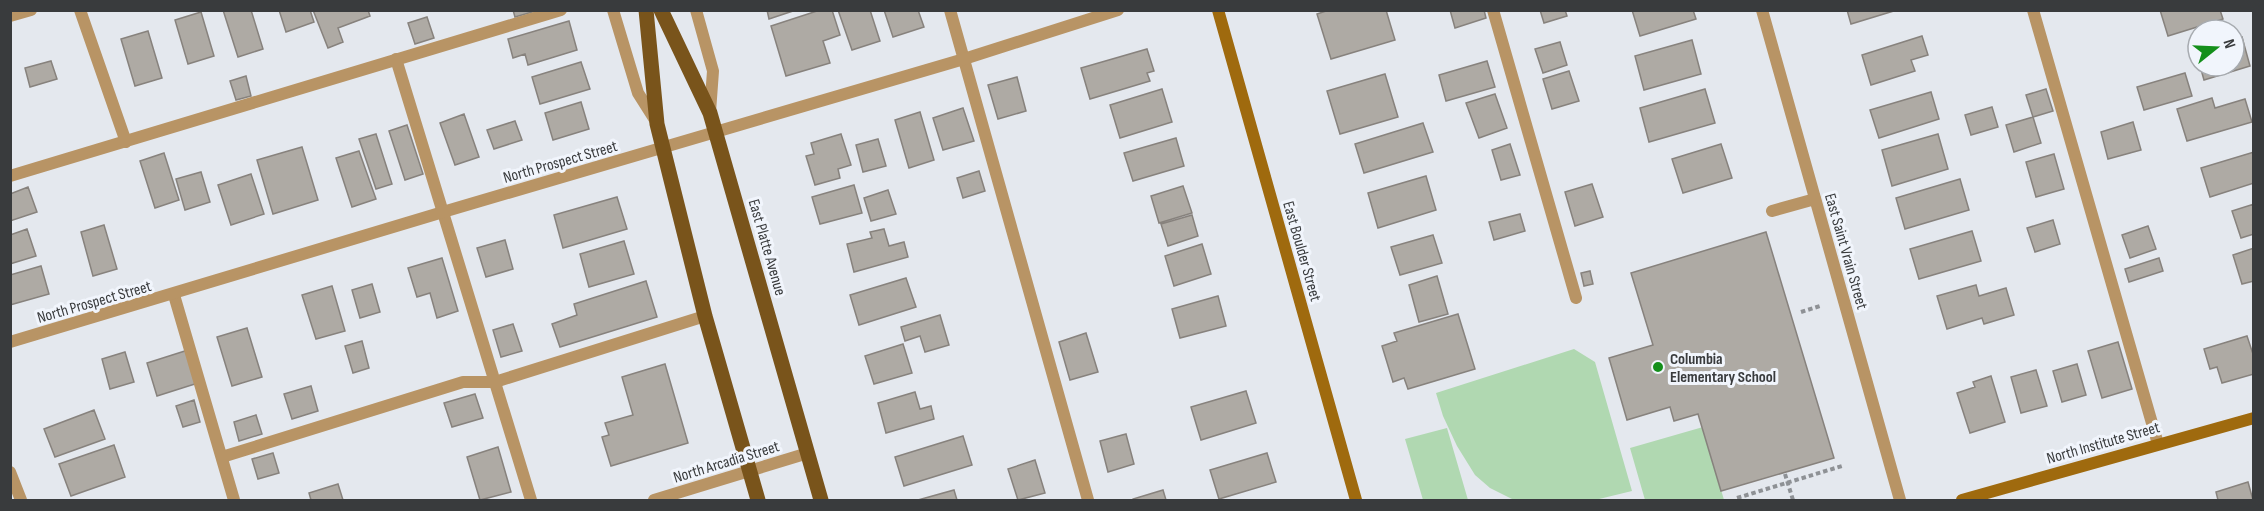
<svg xmlns="http://www.w3.org/2000/svg" width="2264" height="511" font-family="'Sofia Sans Condensed',sans-serif">
<style>
.green{fill:#b0d8b1}
.building{fill:#aeaaa4;stroke:#87827d;stroke-width:1.5}
.lines{fill:none;stroke-linecap:round;stroke-linejoin:round}
.path{stroke:#8e9195;stroke-width:4;stroke-dasharray:4.5 3;stroke-linecap:butt}
.lane{stroke:#b89465;stroke-width:12}
.street{stroke:#b89465;stroke-width:12}
.secondary{stroke:#9f6a0e;stroke-width:12}
.primary{stroke:#79541b;stroke-width:15}
.poi-dot{fill:#148f1b;stroke:#f1f5fc;stroke-width:2}
.labels{text-anchor:middle;stroke-width:6;stroke-linejoin:round;paint-order:stroke}
.street-label{font-size:16px;fill:#393b3d;stroke:#f1f5fc}
.poi-label{font-size:16px;font-weight:bold;fill:#393b3d;stroke:#f1f5fc;text-anchor:start}
</style>
<rect width="100%" height="100%" fill="#e4e8ee"/>
<path class="green" d="M1574 349 1595 362 1632 491 1595 500H1514L1490 488 1475 475 1457 446 1443 416 1436 393Z
M1703 427 1724 500H1645L1630 448Z
M1447 428 1468 500H1423L1405 439Z"/>
<path class="building" d="M223 10H251L263 49 238 57Z
M279 10H310L314 22 286 32Z
M313 10H368L370 16 338 28 343 42 328 48Z
M513 10H539L515 17Z
M767 10H796L769 19Z
M820 10H832L840 35 823 41 830 63 786 76 771 26Z
M838 10H870L880 41 852 50Z
M884 10H918L924 27 893 37Z
M1329 10H1386L1395 40 1331 59 1317 14Z
M1450 10H1484L1486 18 1455 28Z
M1540 10H1565L1567 16 1544 23Z
M1632 10H1693L1696 19 1640 36Z
M1847 10H1897L1851 24Z
M2160 10H2220L2223 19 2168 36Z
M201 12 214 56 188 64 175 20Z
M427 17 434 38 415 44 408 23Z
M569 21 577 50 528 65 525 54 513 58 508 39Z
M148 31 162 78 135 86 121 39Z
M1922 36 1928 55 1911 60 1915 71 1871 85 1862 55Z
M2242 37 2250 66 2204 80 2200 66H2234V39Z
M1692 40 1701 74 1644 90 1635 56Z
M1560 42 1567 65 1543 73 1535 49Z
M1147 49 1154 71 1147 73 1150 81 1090 99 1081 68Z
M51 61 57 79 30 87 25 68Z
M1487 61 1495 87 1446 101 1439 75Z
M581 62 590 89 540 104 532 77Z
M1569 71 1579 101 1552 109 1543 79Z
M2185 73 2192 96 2144 110 2137 87Z
M1385 74 1398 117 1340 134 1327 91Z
M246 76 251 96 236 100 230 81Z
M1017 77 1026 111 998 119 988 85Z
M1162 89 1172 122 1120 138 1110 105Z
M1705 89 1715 123 1649 142 1640 108Z
M2046 89 2053 111 2033 117 2026 95Z
M1931 92 1939 119 1879 138 1870 110Z
M1495 94 1507 128 1479 138 1466 103Z
M2212 98 2215 108 2245 99 2252 122 2187 141 2177 109Z
M581 102 589 129 553 140 545 113Z
M1992 107 1998 127 1971 135 1965 115Z
M963 108 974 141 943 150 933 118Z
M920 112 934 160 909 168 895 120Z
M464 114 479 157 455 165 440 123Z
M2033 117 2041 143 2014 152 2006 125Z
M515 121 522 140 494 149 487 130Z
M2133 122 2141 150 2108 159 2101 132Z
M1423 123 1433 152 1364 173 1355 144Z
M407 125 423 174 405 180 389 131Z
M376 134 392 184 376 189 359 139Z
M841 134 851 165 838 169 840 178 815 185 806 156 814 154 811 143Z
M1938 134 1948 169 1892 186 1882 150Z
M1176 138 1184 166 1133 181 1124 153Z
M878 139 886 166 863 172 856 145Z
M1510 144 1520 175 1501 180 1492 150Z
M1721 144 1732 178 1683 193 1672 159Z
M302 147 318 200 273 214 257 160Z
M359 151 376 199 352 207 336 158Z
M2254 152V183L2210 197 2201 168Z
M164 153 179 200 155 208 140 161Z
M2054 154 2064 189 2036 197 2026 162Z
M979 171 985 191 963 198 957 178Z
M201 172 210 202 185 210 176 179Z
M251 174 264 214 231 225 218 185Z
M1426 176 1436 210 1378 228 1368 193Z
M1960 179 1969 210 1905 229 1896 198Z
M1592 184 1603 217 1575 226 1565 192Z
M854 185 862 213 820 224 812 197Z
M1183 186 1192 213 1159 223 1151 196Z
M28 187 37 212 10 221V194Z
M888 190 896 214 871 221 864 198Z
M617 197 627 229 563 248 554 215Z
M2254 204V234L2241 238 2232 211Z
M1520 214 1525 231 1494 240 1489 222Z
M1192 215 1198 236 1168 246 1161 224Z
M2053 220 2060 244 2035 252 2027 228Z
M104 225 117 269 93 276 81 232Z
M2148 226 2156 249 2130 258 2122 235Z
M27 229 36 256 10 264V235Z
M884 229 889 246 904 242 908 257 854 272 847 244 872 238 870 232Z
M1972 231 1981 261 1919 279 1910 249Z
M1766 232 1834 458 1721 491 1698 414 1674 421 1670 407 1627 420 1609 358 1653 345 1631 273Z
M1433 235 1442 263 1400 275 1391 247Z
M505 240 513 269 486 277 477 248Z
M624 241 634 274 589 287 580 254Z
M1202 244 1211 274 1174 286 1165 256Z
M2254 248V281L2242 284 2233 255Z
M442 258 458 311 437 318 430 293 417 297 408 268Z
M2159 258 2163 271 2129 282 2125 269Z
M41 266 49 294 10 305V275Z
M1590 271 1593 284 1584 286 1581 273Z
M1437 276 1448 314 1419 322 1409 285Z
M906 278 916 307 859 325 850 295Z
M646 281 657 317 560 347 552 324 577 315 574 304Z
M372 284 380 312 360 318 352 290Z
M1976 285 1979 296 2006 288 2014 315 1984 324 1982 318 1947 329 1937 296Z
M332 286 345 331 316 339 302 295Z
M1218 296 1226 326 1180 338 1172 309Z
M1458 314 1475 369 1408 389 1404 378 1393 382 1382 346 1397 341 1394 333Z
M940 315 949 345 925 352 920 336 905 341 901 327Z
M513 324 522 351 501 357 493 330Z
M247 328 262 377 232 386 217 337Z
M1086 333 1098 372 1070 380 1059 342Z
M2247 336 2254 357V374L2222 383 2217 367 2210 369 2204 349Z
M362 341 369 368 353 373 345 346Z
M2118 342 2132 389 2102 398 2088 351Z
M903 344 912 373 874 384 865 356Z
M188 350 198 383 157 396 147 363Z
M125 352 134 382 110 389 102 359Z
M665 364 688 443 611 466 602 437 609 435 605 423 633 415 622 377Z
M2077 364 2086 395 2062 402 2053 371Z
M2036 370 2047 406 2021 413 2011 377Z
M1991 376 2005 422 1970 433 1957 393 1975 387 1973 382Z
M311 386 318 411 292 419 284 394Z
M1246 391 1256 423 1201 440 1191 407Z
M915 392 920 409 931 406 934 419 886 433 878 403Z
M475 394 483 418 452 427 444 403Z
M194 400 200 422 183 427 176 406Z
M94 410 105 439 55 457 44 429Z
M256 415 262 434 239 441 234 422Z
M1126 434 1134 464 1108 472 1100 441Z
M963 436 972 465 904 486 895 457Z
M114 445 125 477 71 496 59 464Z
M498 447 511 492 480 500 467 457Z
M273 453 279 473 258 479 252 459Z
M1267 453 1276 482 1219 499 1210 470Z
M1035 460 1045 493 1018 500 1008 469Z
M2248 482 2253 500H2218L2216 492Z
M338 484 343 500H311L309 493Z
M954 490 957 500H918Z
M1163 490 1166 500H1133V499Z"/>
<g class="lines">
<path class="path" d="M1801 312 1820 306
M1785 474 1793 500
M1737 498 1842 466"/>
<path class="lane" d="M80 10 126 142
M950 10 1088 500
M1493 10 1576 298
M2033 10 2158 444
M396 59 531 500
M10 176 561 10
M1772 211 1815 199
M174 295 234 500
M222 457 463 382H495L705 316"/>
<path class="street" d="M613 10 638 93 657 123
M696 10 713 71 710 112
M1762 10 1900 500
M10 16 31 10
M10 342 443 212 964 59 1118 10
M10 472 21 500
M654 500 808 453"/>
<path class="secondary" d="M1218 10 1356 500
M1962 500 2254 418"/>
<path class="primary" d="M646 10 657 124 705 316 758 500
M661 10 710 113 821 500"/>
</g>
<circle class="poi-dot" cx="1658" cy="367" r="6"/>
<g class="labels">
<g class="street-label">
<text transform="translate(560 161) rotate(-16)" y="6">North Prospect Street</text>
<text transform="translate(768 247) rotate(74)" y="6">East Platte Avenue</text>
<text transform="translate(1303 251) rotate(74)" y="6">East Boulder Street</text>
<text transform="translate(1847 251) rotate(74)" y="6">East Saint Vrain Street</text>
<text transform="translate(94 301) rotate(-16)" y="6">North Prospect Street</text>
<text transform="translate(2103 442) rotate(-16)" y="6">North Institute Street</text>
<text transform="translate(726 461) rotate(-17)" y="6">North Arcadia Street</text>
</g>
<g class="poi-label">
<text x="1670" y="364">Columbia<tspan x="1670" dy="18">Elementary School</tspan></text>
</g>
</g>
<rect width="2264" height="511" fill="none" stroke="#393b3d" stroke-width="24"/>
<g transform="translate(2216 48) rotate(72)"><circle r="28" fill="#f1f5fc" stroke="#a7abb0" stroke-width="1.5"/>
<path d="M0-4.5L10 22L0 15L-10 22Z" fill="#148f1b"/>
<text y="-9" font-size="16" font-weight="bold" text-anchor="middle" fill="#393b3d">N</text>
</g>
</svg>
